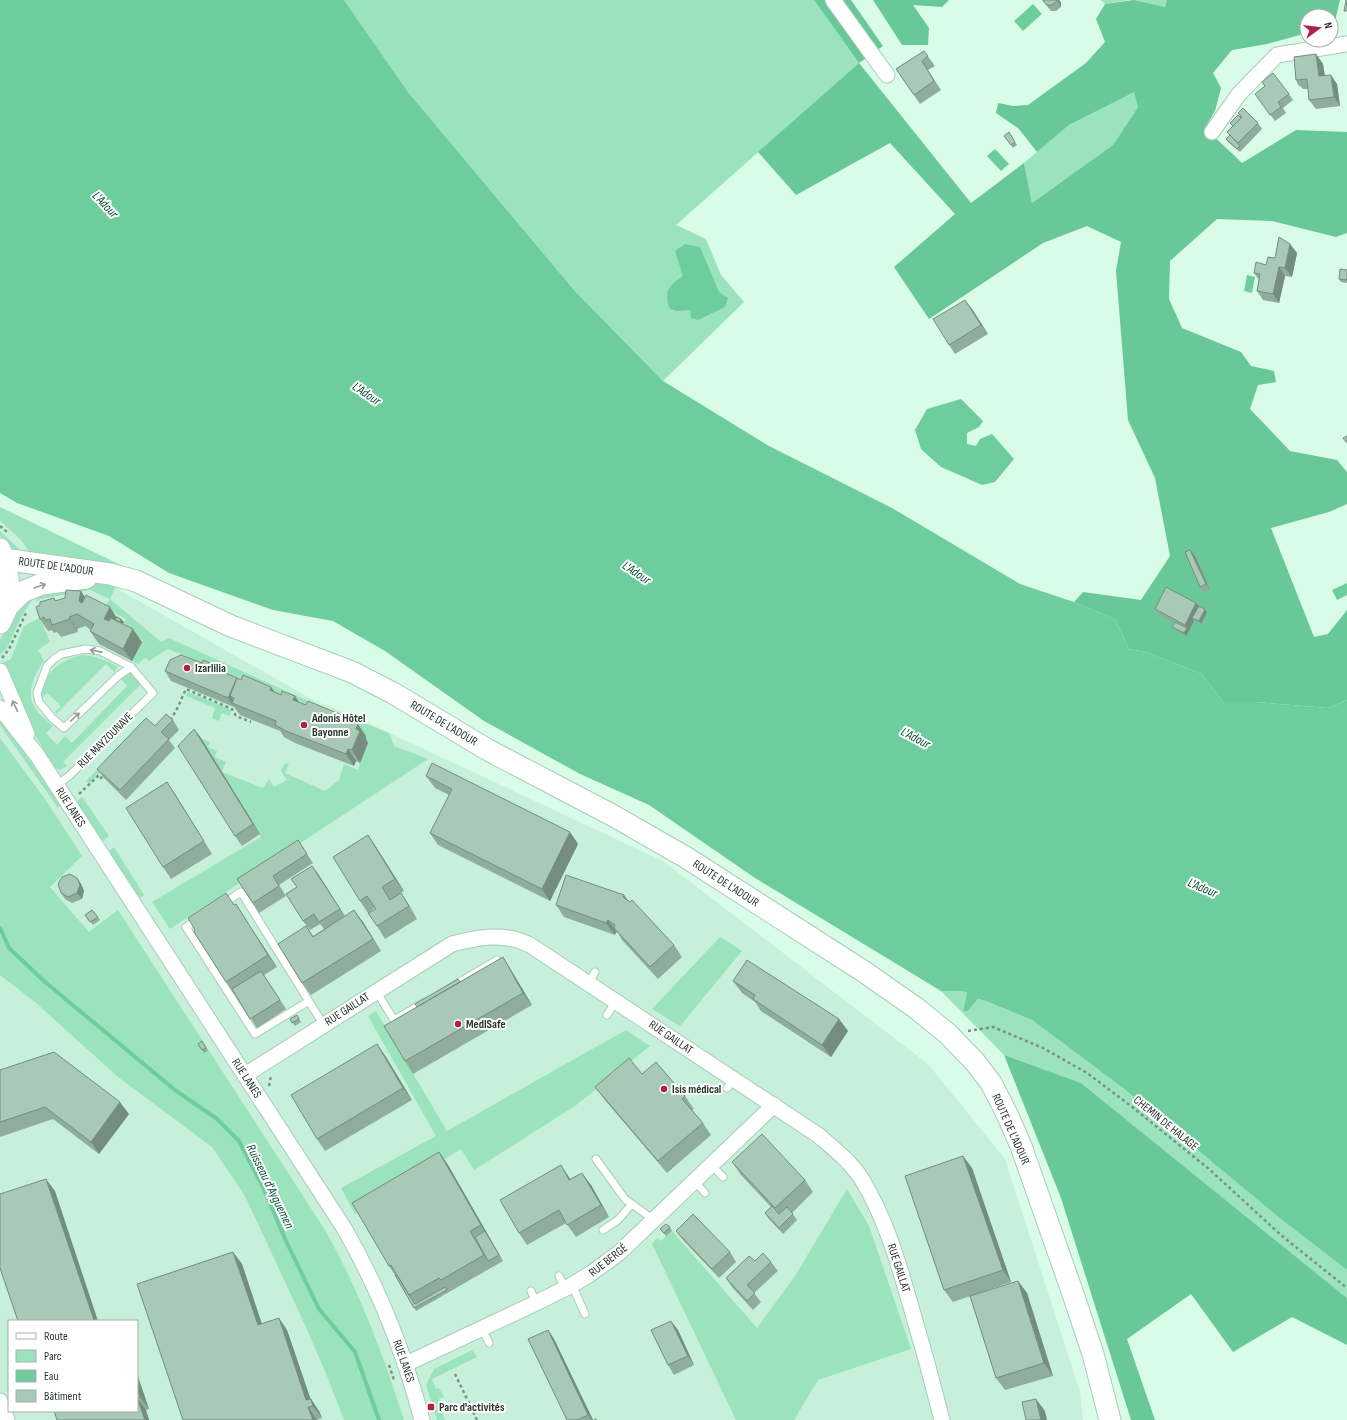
<svg xmlns="http://www.w3.org/2000/svg" width="1347" height="1420" font-family="'Sofia Sans Condensed',sans-serif">
<style>
.built{fill:#c6f0d9;fill-rule:evenodd}
.green{fill:#9be3bc}
.forest{fill:#68c898}
.water{fill:#6ecd9d}
.lines{fill:none;stroke-linecap:round;stroke-linejoin:round}
.stream{stroke:#6ecd9d;stroke-width:4}
.lane-casing{stroke:#a9ccb8;stroke-width:9}
.street-casing{stroke:#a9ccb8;stroke-width:17}
.secondary-casing{stroke:#a9ccb8;stroke-width:23}
.path{stroke:#7a9284;stroke-width:2.5;stroke-dasharray:3 3;stroke-linecap:butt}
.lane{stroke:#fff;stroke-width:7}
.street{stroke:#fff;stroke-width:15}
.secondary{stroke:#fff;stroke-width:21}
.wall{fill:#90ad9c}
.shaded-wall{fill:#758d7f}
.building{fill:#a7c9b5;stroke:#758d7f}
.oneway{stroke:#949a96}
.poi-dot{fill:#b1204b;stroke:#fff;stroke-width:1.5}
.labels{text-anchor:middle;stroke-width:4;stroke-linejoin:round;paint-order:stroke}
.street-label{font-size:12px;fill:#28352e;stroke:#fff}
.poi-label{font-size:12px;font-weight:bold;fill:#28352e;stroke:#fff;text-anchor:start}
.water-label{font-size:13px;font-style:italic;fill:#005032;stroke:#fff}
</style>
<rect width="100%" height="100%" fill="#d8fce7"/>
<path class="built" d="M0 522 315 701 349 714 663 861 928 1064 1005 1159 1080 1392 1083 1420H0ZM9 1321H137V1411H9Z"/>
<path class="green" d="M344 0H814L859 63 676 225 706 239 721 275 744 302 663 381 574 290 408 92Z
M1101 0H1129L1105 4Z
M1134 0H1167L1165 7Z
M1134 91 1138 107 1113 145 1032 203 1024 163 1069 125Z
M0 507 127 568 101 563 31 558C27 542 12 532 0 521Z
M0 531 22 552C10 551 0 544 0 531Z
M104 582 117 584 110 599 161 642 169 638 308 701 389 733 394 746 428 759 170 929 152 902 261 837 201 738 210 742 208 747 217 751 215 757 226 762 222 772 263 788 269 779 274 787 287 780 281 771 285 763 289 764 285 773 325 791 339 780 344 764 358 770 360 763 252 687 210 666 168 649 149 661 145 658 138 664 132 661 143 640 121 629 126 619 104 608 110 599 90 590 40 599 37 602 35 593Z
M29 595 32 600 20 619 7 648 0 655V640L12 615Z
M40 618 50 642 38 650 44 661C35 673 25 694 35 708 39 715 47 720 53 726L46 733 57 745 65 736 72 743 127 686 121 679 130 672 141 684 63 762 67 766 60 770 55 768C33 734 17 700 2 663L11 659 24 626Z
M82 655C96 656 106 660 118 667L114 672 106 664 56 714 55 712 61 706 47 693 42 698C43 673 58 661 82 655Z
M188 692 232 710 229 716 222 713 219 721 212 718 215 708 186 696Z
M0 718 61 805 58 808 0 725Z
M0 738 45 799 82 856 50 887 89 932 118 910 325 1230C359 1290 383 1354 404 1420H344L327 1376 305 1325 245 1196 212 1147 118 1077 35 1002 0 975Z
M119 747 100 773 89 784 86 781Z
M82 797 109 836 103 841 77 802Z
M114 847 144 895 140 898 109 851Z
M720 937 742 951 680 1026 652 1009Z
M941 991H963L967 993 963 1010 968 1011 978 999 986 1001 1032 1020 1123 1088 1277 1216 1347 1270V1298L1081 1083 1004 1055Z
M376 1011 447 1131 626 1030 650 1046 575 1106 474 1170 461 1149 355 1214 341 1188 436 1136 368 1016Z
M847 1189 869 1226 911 1349 818 1380 794 1420H736L652 1244 657 1238 661 1241 672 1231 757 1328 795 1276Z
M472 1350 477 1357 432 1379 436 1389 439 1388 444 1397 439 1399 443 1408 440 1409 445 1420H448H437L426 1385 434 1369Z"/>
<path class="forest" d="M814 0H851L883 46 859 63 971 203 1024 163 1032 203 1113 145 1138 107 1134 92 1069 125 1037 152 1019 129 996 113 998 103 1013 106 1028 105 1086 63 1105 42 1096 19 1105 4 1134 0 1165 7 1167 0H1340L1335 21 1331 23V16H1307V33L1267 44 1232 50 1213 73 1221 88 1215 111 1205 128 1242 163 1296 130 1347 132V233L1336 237 1272 221 1217 219 1170 261 1169 299 1182 328 1241 352 1251 366 1274 371 1276 382 1258 385 1250 409 1290 451 1337 460 1347 472V504L1329 512 1271 528 1314 637 1328 634 1347 610V700L1328 708 1256 702H1223L1202 674 1146 652 1129 649 1115 619 1074 602 1083 592 1141 600 1170 556 1155 478 1128 420 1116 271 1121 242 1087 226 1043 243 929 319 894 267 955 214 890 143 796 195 758 152 859 63Z
M873 0H949L942 7 913 5 929 28 928 45H902Z
M1004 1055 1081 1083 1347 1298V1345L1292 1317 1233 1352 1191 1294 1127 1339 1155 1420H1131L1061 1198Z"/>
<path class="water" d="M0 0H344L408 92 574 290 663 381 769 446 892 508 1020 584 1074 602 1115 619 1129 649 1146 652 1202 674 1223 702H1256L1328 708 1347 700V1270L1277 1216 1123 1088 1032 1020 986 1001 978 999 968 1011H963L967 993 963 991H941L755 878 649 805 580 774 484 721 385 651 333 621 273 610 169 573 109 536 17 503 0 493Z
M1033 4 1042 14 1023 31 1014 21Z
M995 149 1009 164 1001 171 987 156Z
M685 244 700 247 719 292 728 298 725 307 698 320 691 318 690 310 677 311 670 309C663 292 669 285 683 276L675 251Z
M1247 275 1255 277 1252 293 1244 291Z
M961 399 983 421 979 427 967 433V444L976 446 980 439 992 434 1014 459 995 482 982 485 941 467 921 449 915 430 927 409Z
M1347 583V595L1337 600 1332 590Z"/>
<g class="lines">
<path class="stream" d="M0 928 9 948 45 982 175 1090 217 1119 239 1141 263 1187 286 1241 319 1309 355 1352 379 1420"/>
<g class="lane-casing">
<path id="lane" d="M57 785 69 776 153 693 131 667 100 651 85 649 62 654 54 659 47 666 37 693 39 702 52 718 64 728 118 676 131 667
M223 904 241 892 323 1024
M199 919 186 927 255 1034 309 1001
M589 983 595 972
M453 986 497 960
M376 991 394 1020 425 1002
M607 1015 616 1001
M727 1088 734 1079
M596 1159 625 1199 654 1220
M711 1165 723 1177
M695 1182 705 1193
M603 1230 618 1220 632 1204
M559 1276 566 1289
M572 1285 585 1314
M531 1291 536 1303
M482 1329 489 1343"/>
</g>
<g class="street-casing">
<path id="street" d="M833 0 887 75
M1212 132 1239 94 1277 55 1347 44
M0 671 27 734
M0 708 37 755 344 1228C379 1289 404 1352 422 1420
M245 1075 452 944C479 937 504 932 530 945L818 1135C833 1148 850 1161 861 1178 884 1215 897 1258 909 1300 921 1340 932 1380 942 1420
M406 1364 536 1303 572 1285 590 1274 619 1253 774 1105
M0 1401 7 1420"/>
</g>
<g class="secondary-casing">
<path id="secondary" d="M0 549 8 578V606L0 623
M3 559 110 574 136 581 231 626 352 672 393 693 488 750 612 815 687 858 863 971 916 1008 948 1034 975 1062 991 1083 1006 1112 1021 1146 1073 1294 1093 1354 1110 1420
M8 606 22 592 42 584 86 578"/>
</g>
<path class="path" d="M0 526 7 532
M2 658 9 649 26 613
M170 720 176 711 186 689 232 709 236 716 251 722
M79 794 99 775 101 778 104 775
M968 1031 993 1027 1043 1048 1087 1073 1131 1106 1209 1169 1282 1236 1347 1288
M269 1086 271 1076
M389 1365 394 1380
M455 1374 477 1420"/>
<use href="#lane" class="lane"/>
<use href="#street" class="street"/>
<use href="#secondary" class="secondary"/>
</g>
<path class="wall" d="M1042 0H1059L1061 3V7L1056 11H1051Z
M924 51 935 66 928 70 941 90 920 104 896 69Z
M1316 54 1323 64 1325 76 1337 84 1340 106 1316 109 1309 100 1308 89H1303L1300 86H1299L1297 83 1295 67Z
M1262 82 1289 94 1293 100 1283 108 1286 113 1275 121 1255 94 1265 86Z
M1238 113 1258 123 1262 129 1240 152 1228 142 1226 139 1230 135 1227 132 1233 126 1230 123 1241 118Z
M1009 132 1017 145 1013 148 1004 136Z
M1290 244 1297 253 1292 277 1285 276 1279 303 1263 300 1257 291 1259 280 1254 273 1266 265 1275 258Z
M1347 270V283L1341 282 1339 279Z
M972 309 988 334 955 354 949 345Z
M1195 556 1210 590 1204 593 1200 587Z
M81 591 85 597 121 619 124 622 123 624 142 642 132 661 99 644 90 631 91 630 85 626 77 629 78 632 61 637 57 632 54 633 52 630 48 631 40 619V605L65 598Z
M1196 603 1199 606 1205 609 1207 612 1201 624 1194 621 1186 636 1175 630 1172 627 1175 623 1159 615 1155 609Z
M165 671 228 674 237 679 276 693 306 705 349 718 351 721 366 736V739L368 743 360 763 356 761 354 766 295 743 284 737 280 731 240 715 234 707 171 681Z
M173 720 179 730 169 740 175 748 126 800 104 778 97 769 155 726Z
M194 729 201 738 260 834 242 846 235 836Z
M426 776 570 832 578 844 550 901 438 845 430 833 449 795 435 788Z
M175 794 212 854 171 879 163 867Z
M368 835 376 847 404 891 390 899 401 893 417 919 385 939 377 926 375 908 368 913 360 901Z
M298 840 313 863 279 885 286 896 259 913 253 903Z
M312 866 345 916 363 922 381 951 311 995 302 983 306 926 313 936 324 929 320 924 310 930 303 921 297 887Z
M77 878 81 884 84 891 82 899 72 903 65 899 61 893Z
M629 902 674 945 682 957 658 979 622 940 618 933 616 932 615 935 564 917 556 905Z
M236 904 244 917 277 967 264 975 286 1009 257 1028 235 994H234L226 982 235 905Z
M92 910 100 920 93 925 85 915Z
M503 957 511 970 532 1005 413 1074 405 1061 417 1007Z
M733 981 839 1019 848 1031 831 1057 761 1011 755 1002 742 993Z
M297 1015 301 1022 295 1026 290 1019Z
M202 1041 208 1051 204 1053 198 1044Z
M377 1044 386 1057 412 1100 325 1151 317 1139Z
M0 1070 129 1114 99 1154 53 1119 0 1137Z
M642 1074 685 1096 694 1109 692 1110 703 1123 711 1135 667 1173 604 1099 595 1087Z
M439 1152 448 1165 503 1261 416 1311 395 1275 389 1266Z
M963 1156 972 1168 1011 1282 953 1302 944 1290Z
M732 1162 805 1180 813 1192 792 1213 797 1220 783 1234 769 1219 765 1213 771 1207 741 1175Z
M570 1179 591 1185 609 1217 576 1237 566 1223 527 1245 519 1233Z
M670 1227 672 1231 666 1236 660 1229Z
M676 1231 730 1252 736 1262 719 1278 683 1240Z
M233 1252 242 1264 262 1324 287 1330 310 1399 319 1411 322 1418 317 1420H183Z
M755 1261 771 1262 778 1271 754 1293 761 1302 753 1310 732 1287 726 1278Z
M1018 1281 1027 1293 1053 1376 1005 1390 996 1378Z
M548 1330 554 1339 593 1420 596 1418 597 1420H567Z
M678 1330 694 1365 674 1375 668 1365Z
M137 1374 149 1409 146 1410 149 1420H57Z"/>
<path class="shaded-wall" d="M1057 0H1059L1061 3V7Z
M1316 54 1323 64 1326 86 1319 76Z
M1331 75 1337 84 1340 106 1334 97Z
M1290 244 1297 253 1292 277 1285 268Z
M1279 267 1285 276 1279 303 1273 294Z
M965 300 972 309 988 334 981 325Z
M1190 550 1195 556 1210 590 1206 584Z
M81 591 89 604 88 613 79 601Z
M1196 603 1201 609 1192 618 1194 621 1186 636 1184 633 1187 628 1185 625Z
M110 607 118 620 113 629 104 619Z
M1205 609 1207 612 1201 624 1199 621Z
M69 617 77 629 78 632 70 619Z
M121 619 124 622 118 633 116 630Z
M133 629 142 642 132 661 123 649Z
M224 669 231 678 223 672Z
M237 678 243 687 234 698 230 696 236 704 232 703 234 707 228 698Z
M271 687 280 699 270 690Z
M295 696 303 708 293 700Z
M349 718 356 729 358 724 366 736V739L368 743 360 763 352 750 348 720Z
M194 729 201 738 260 834 253 824Z
M348 749 356 761 354 766 346 754Z
M167 782 175 794 212 854 204 841Z
M570 832 578 844 550 901 542 889Z
M368 835 376 847 404 891 395 879Z
M312 866 319 875 346 918 340 909Z
M77 878 81 884 84 891 82 899 77 893Z
M401 893 409 905 417 919Z
M624 895 633 907 623 897Z
M236 904 244 917 277 967 268 955Z
M354 910 363 922 381 951 373 939Z
M608 920 616 932 615 935 606 923Z
M503 957 511 970 532 1005 523 993Z
M839 1019 848 1031 831 1057 822 1045Z
M377 1044 386 1057 412 1100 403 1088Z
M120 1102 129 1114 99 1154 91 1142Z
M439 1152 448 1165 503 1261 481 1225Z
M963 1156 972 1168 1011 1282 1003 1270Z
M561 1165 569 1177 578 1192 569 1180Z
M582 1173 591 1185 609 1217 601 1205Z
M46 1179 55 1191 98 1321H94V1320Z
M233 1252 242 1264 266 1337 258 1325Z
M1018 1281 1027 1293 1053 1376 1044 1363Z
M279 1318 287 1330 313 1406 306 1400Z
M671 1321 678 1330 694 1365 688 1356Z
M548 1330 554 1339 593 1420H592L588 1415Z
M137 1374 149 1409 140 1397 137 1388Z
M137 1398 146 1410 149 1420H145Z
M311 1399 319 1411 322 1418 313 1406Z
M1036 1399 1045 1411 1047 1420H1041Z
M308 1407 317 1420H313Z"/>
<path class="building" d="M1043 0H1057V1L1052 5H1047Z
M1346 0H1347V11H1344Z
M924 51 928 56 922 61 934 81 914 95 896 69Z
M1316 54 1319 76 1331 75 1334 97 1309 100 1307 79 1296 80 1294 57Z
M1273 73 1289 94 1278 102 1281 107 1270 115 1255 94 1265 86 1262 82Z
M1243 108 1258 123 1238 143 1227 132 1242 117 1238 113Z
M1238 115 1241 118 1233 126 1230 123Z
M1009 132 1015 142 1011 145 1004 136Z
M1230 135 1240 146 1237 149 1226 139Z
M1279 237 1290 244 1285 268 1279 267 1273 294 1257 291 1260 274 1254 273 1256 262 1266 265 1268 257 1275 258Z
M1340 269 1347 270V280L1339 279Z
M965 300 981 325 949 345 933 319Z
M1347 436V442H1346L1343 438Z
M1190 550 1206 584 1200 587 1185 552Z
M1166 587 1196 603 1185 625 1155 609Z
M66 590 81 591 79 601 82 603 86 595 110 607 104 619 109 621 111 618 133 629 123 649 90 631 94 624 77 614 69 617 70 619 52 625 50 619 45 620 44 617 40 619 36 607 40 605V602L54 598 55 601 65 598Z
M1199 606 1205 609 1199 621 1192 618Z
M116 617 121 619 120 622 115 620Z
M1175 622 1187 628 1184 633 1172 627Z
M181 655 202 663 203 660 224 669 223 672 237 678 228 698 165 671 170 660Z
M243 675 271 687 270 690 281 695 282 691 295 696 293 700 306 705 308 701 349 718 348 720 358 724 356 729 360 731 352 750 348 749 346 754 286 731 275 725 276 721 232 703 234 698 230 696 237 678 241 680Z
M166 714 173 720 161 732 169 739 120 790 97 769 146 718 155 726Z
M194 729 253 824 235 836 178 746Z
M432 763 570 832 542 889 430 833 452 789 426 776Z
M167 782 204 841 163 867 126 808Z
M368 835 395 879 382 887 390 900 401 893 409 906 377 926 368 913 376 909 367 896 360 901 333 857Z
M298 840 307 854 273 876 279 886 253 903 237 879Z
M312 866 340 909 319 922 314 914 303 921 286 894 297 887 291 879Z
M70 874 77 878 80 885 77 893 68 897 61 893 58 884 62 877Z
M566 875 624 895 623 897 630 902 632 900 674 945 650 967 614 928 615 925 608 920 606 923 556 905Z
M226 893 234 905 236 904 268 955 226 982 194 932 195 930 188 918Z
M92 910 98 917 90 922 85 915Z
M354 910 373 939 302 983 278 944 306 926 313 937Z
M503 957 523 993 405 1061 384 1026Z
M747 960 839 1019 822 1045 753 999 755 995 733 981Z
M261 971 280 1000 250 1019 232 989Z
M458 979 460 982 417 1007 415 1004Z
M297 1015 299 1019 292 1023 290 1019Z
M202 1041 206 1048 202 1050 198 1044Z
M377 1044 403 1088 317 1139 291 1095Z
M54 1052 120 1102 91 1142 45 1107 0 1122V1070Z
M629 1058 642 1074 656 1062 685 1096 682 1099 703 1123 658 1161 595 1087Z
M762 1134 805 1180 775 1208 732 1162Z
M439 1152 481 1225 470 1231 484 1255 441 1280 439 1278 409 1295 391 1265 389 1266 352 1203Z
M963 1156 1003 1270 944 1290 905 1176Z
M561 1165 569 1180 582 1173 601 1205 567 1225 559 1210 519 1233 500 1200Z
M46 1179 94 1320 92 1321H18L0 1268V1194Z
M772 1206 779 1214 787 1207 793 1214 779 1228 765 1213Z
M693 1214 730 1252 712 1269 676 1231Z
M666 1224 670 1227 664 1233 660 1229Z
M485 1231 499 1255 488 1261 475 1237Z
M233 1252 258 1325 279 1318 306 1400 311 1399 313 1406 308 1407 313 1420H183L137 1284Z
M763 1253 771 1262 747 1285 755 1293 747 1301 726 1278 749 1256 755 1261Z
M395 1275H397L409 1295 415 1304 445 1287 447 1290 414 1308Z
M1018 1281 1044 1363 996 1378 970 1296Z
M671 1321 688 1356 668 1365 651 1330Z
M548 1330 588 1415 577 1420H567L528 1339Z
M137 1388 140 1397 137 1398 145 1420H57L54 1411H137Z
M1036 1399 1041 1420H1026L1022 1402Z"/>
<defs><path id="oneway-shaft" d="M-6 0H5M1.5-3L5.5 0L1.5 3" fill="none" stroke-width="1.6" stroke-linecap="round" stroke-linejoin="round"/></defs>
<g class="oneway">
<use href="#oneway-shaft" transform="translate(40 586) rotate(-18)"/>
<use href="#oneway-shaft" transform="translate(96 651) rotate(-169)"/>
<use href="#oneway-shaft" transform="translate(15 706) rotate(-115)"/>
<use href="#oneway-shaft" transform="translate(75 717) rotate(-44)"/>
</g>
<g class="poi-dot">
<circle cx="187" cy="668" r="4"/>
<circle cx="304" cy="725" r="4"/>
<circle cx="458" cy="1024" r="4"/>
<circle cx="664" cy="1089" r="4"/>
<rect x="427" y="1403" width="8" height="8" rx="2"/>
</g>
<g class="labels">
<g class="street-label">
<text transform="translate(56 566) rotate(8)" y="4">ROUTE DE L'ADOUR</text>
<text transform="translate(444 723) rotate(31)" y="4">ROUTE DE L'ADOUR</text>
<text transform="translate(105 740) rotate(-45)" y="4">RUE MAYZOUNAVE</text>
<text transform="translate(71 807) rotate(57)" y="4">RUE LANES</text>
<text transform="translate(726 883) rotate(33)" y="4">ROUTE DE L'ADOUR</text>
<text transform="translate(347 1009) rotate(-33)" y="4">RUE GAILLAT</text>
<text transform="translate(671 1037) rotate(34)" y="4">RUE GAILLAT</text>
<text transform="translate(247 1078) rotate(57)" y="4">RUE LANES</text>
<text transform="translate(1166 1123) rotate(39)" y="4">CHEMIN DE HALAGE</text>
<text transform="translate(1011 1129) rotate(66)" y="4">ROUTE DE L'ADOUR</text>
<text transform="translate(608 1260) rotate(-38)" y="4">RUE BERGÉ</text>
<text transform="translate(899 1268) rotate(72)" y="4">RUE GAILLAT</text>
<text transform="translate(404 1361) rotate(71)" y="4">RUE LANES</text>
</g>
<g class="poi-label">
<text x="195" y="672">Izarlilia</text>
<text x="312" y="722">Adonis Hôtel<tspan x="312" dy="14">Bayonne</tspan></text>
<text x="466" y="1028">MedISafe</text>
<text x="672" y="1093">Isis médical</text>
<text x="439" y="1411">Parc d'activités</text>
</g>
<g class="water-label">
<text transform="translate(106 204) rotate(47)" y="5">L'Adour</text>
<text transform="translate(367 393) rotate(34)" y="5">L'Adour</text>
<text transform="translate(637 572) rotate(34)" y="5">L'Adour</text>
<text transform="translate(916 737) rotate(28)" y="5">L'Adour</text>
<text transform="translate(1203 887) rotate(23)" y="5">L'Adour</text>
<text transform="translate(271 1186) rotate(64)" y="5">Ruisseau d'Ayguemen</text>
</g>
</g>
<rect x="8" y="1320" width="130" height="92" fill="#ffffff" stroke="#a9aeab"/>
<rect x="16" y="1333" width="20" height="6" fill="#ffffff" stroke="#a9aeab"/>
<text x="44" y="1340" font-size="12" fill="#28352e">Route</text>
<rect x="16" y="1350" width="20" height="12" fill="#9be3bc" stroke="#a9aeab"/>
<text x="44" y="1360" font-size="12" fill="#28352e">Parc</text>
<rect x="16" y="1370" width="20" height="12" fill="#6ecd9d" stroke="#a9aeab"/>
<text x="44" y="1380" font-size="12" fill="#28352e">Eau</text>
<rect x="16" y="1390" width="20" height="12" fill="#a7c9b5" stroke="#a9aeab"/>
<text x="44" y="1400" font-size="12" fill="#28352e">Bâtiment</text>
<g transform="translate(1319 28) rotate(75)"><circle r="19" fill="#ffffff" stroke="#a9aeab"/>
<path d="M0-3L7 15L0 10L-7 15Z" fill="#b1204b"/>
<text y="-6" font-size="11" font-weight="bold" text-anchor="middle" fill="#28352e">N</text>
</g>
</svg>
